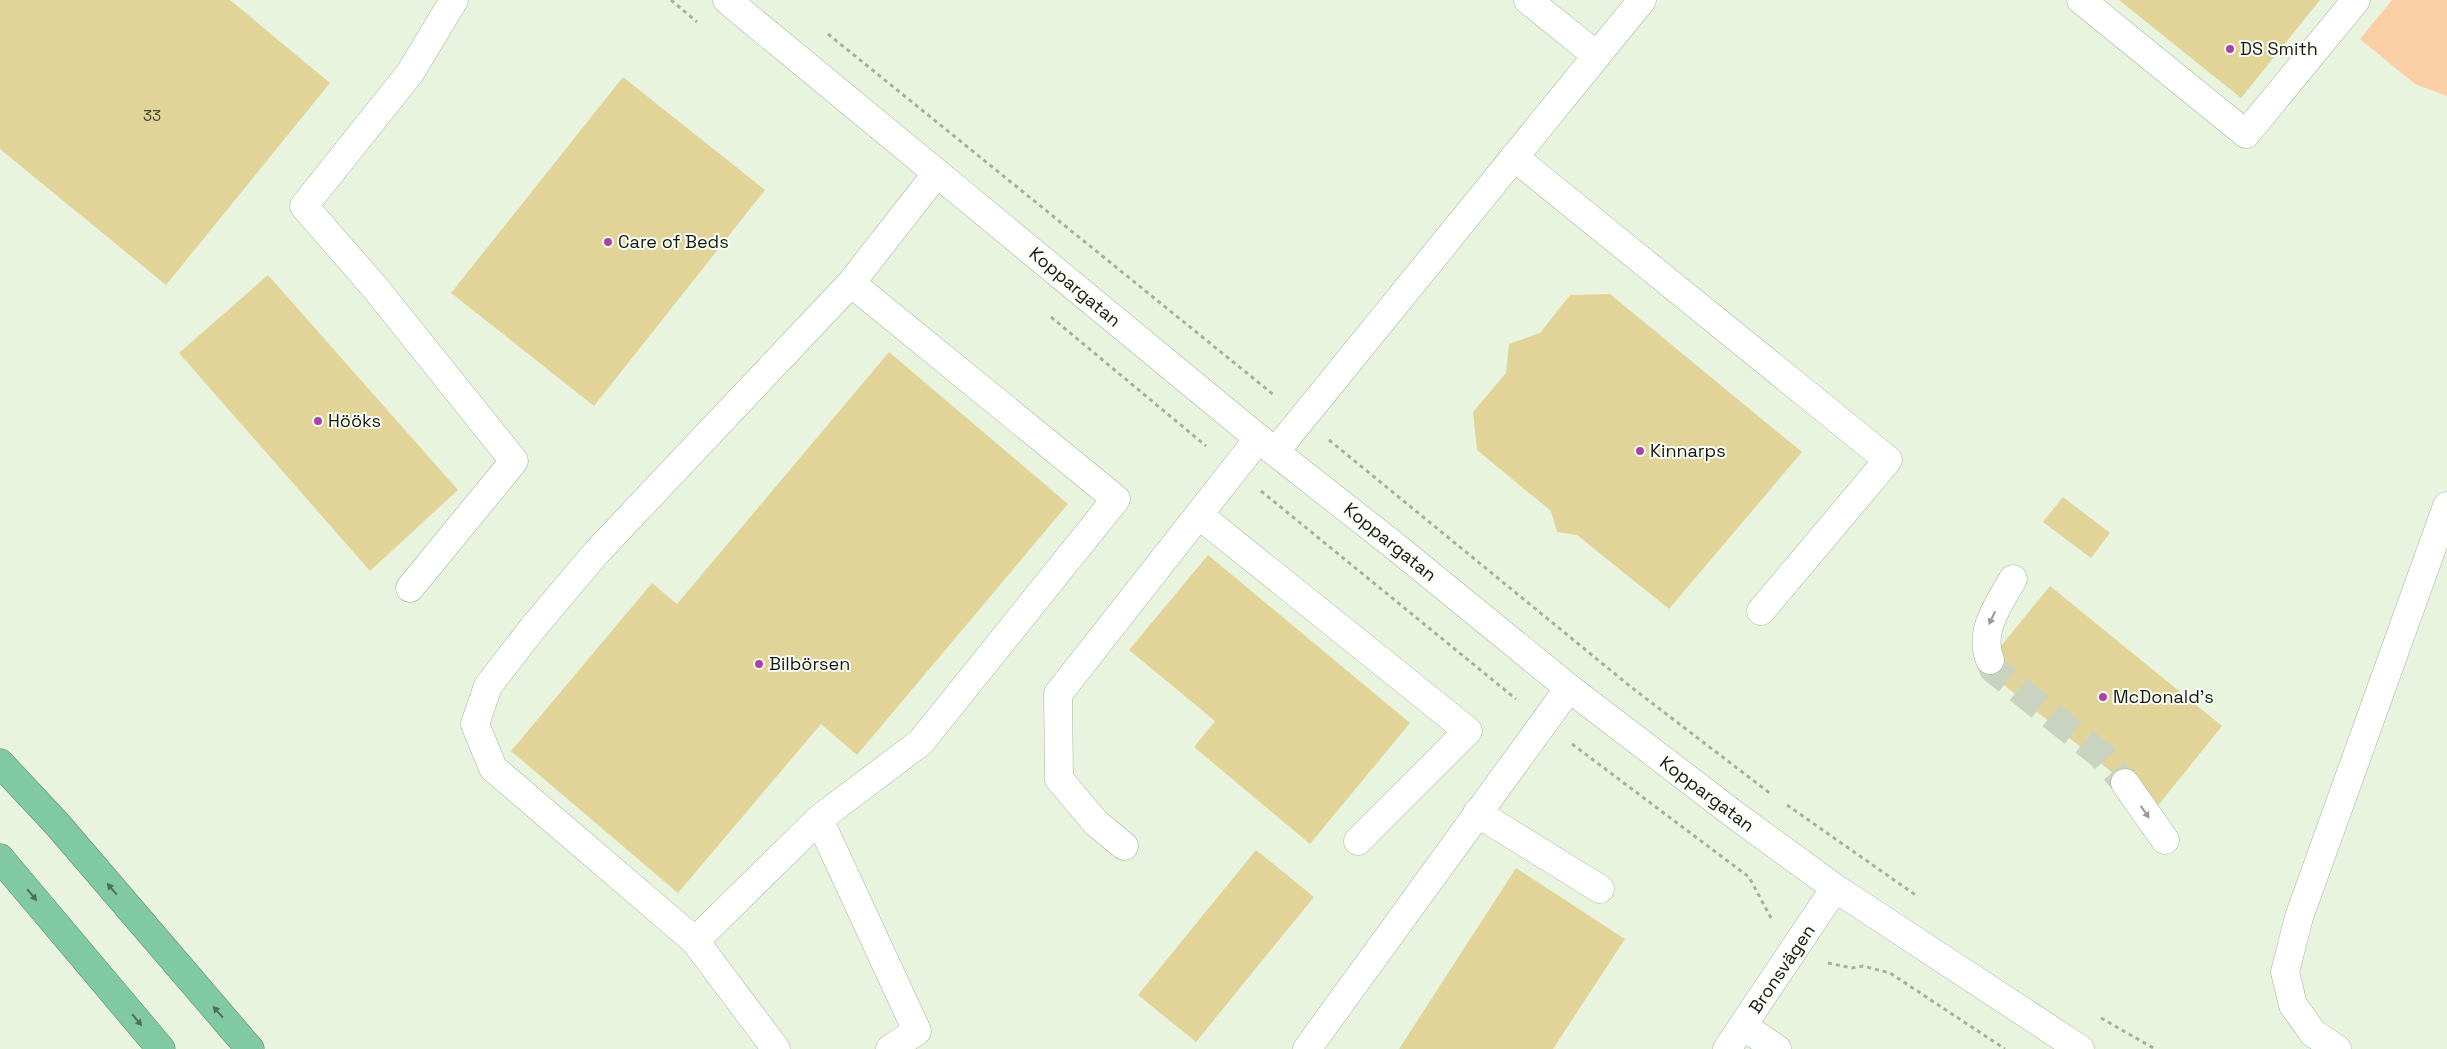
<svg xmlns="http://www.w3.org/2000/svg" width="2447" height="1049" font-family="'Space Grotesk',sans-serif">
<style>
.green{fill:#facfa6}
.building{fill:#e2d499}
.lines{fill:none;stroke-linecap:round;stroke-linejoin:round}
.minor-tunnel{stroke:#c9d3bf;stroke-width:28;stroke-dasharray:28 14;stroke-linecap:butt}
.minor-casing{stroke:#a7b19c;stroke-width:29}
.highway-casing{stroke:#5b8b6f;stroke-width:29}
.path{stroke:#a7b09e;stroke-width:3;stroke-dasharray:4 4;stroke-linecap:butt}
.minor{stroke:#fff;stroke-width:28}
.highway{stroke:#80c9a2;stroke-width:28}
.oneway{fill:#969894}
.oneway2{fill:#4a715a}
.poi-dot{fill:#ab42a5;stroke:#fafef5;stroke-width:2}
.labels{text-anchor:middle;stroke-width:4;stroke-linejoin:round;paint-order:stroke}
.number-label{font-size:15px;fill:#484833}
.poi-label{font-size:18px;fill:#151911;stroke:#fafef5;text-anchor:start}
.street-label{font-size:18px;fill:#151911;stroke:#fafef5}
</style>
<rect width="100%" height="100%" fill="#e9f4de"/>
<path class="green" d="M2392 0H2447V96L2415 84 2360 39Z"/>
<path class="building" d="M0 0H230L330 83 166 285 0 149Z
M2119 0H2320L2241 98Z
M623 77 765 190 594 406 451 293Z
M268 275 458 490 370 571 179 353Z
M1610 294 1802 452 1669 609 1577 535 1557 532 1551 511 1477 450 1473 412 1506 373 1509 344 1540 333 1570 295Z
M889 352 1068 504 857 755 821 724 678 893 511 751 652 583 677 604Z
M2063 497 2110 533 2091 558 2043 522Z
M1208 555 1410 723 1310 844 1194 747 1215 721 1129 650Z
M2050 586 2222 726 2156 808 1983 668Z
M1256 850 1314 897 1196 1042 1138 995Z
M1516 868 1625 939 1553 1049H1399Z"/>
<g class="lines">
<path class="minor-tunnel" d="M1990 660 1993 669 2101 755 2125 783"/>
<g class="minor-casing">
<path id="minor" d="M727 0 1275 452 1391 543 1569 688 1735 815 1835 888 2080 1049
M1528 0 1596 55
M2081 0 2246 134 2356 0
M1514 157 1888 460 1761 611
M1275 452 1642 0
M1199 515 1468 731 1358 841
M410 588 514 461 377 290 304 206 410 73 454 0
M1990 660C1978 631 1999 604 2013 579
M2125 783 2165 840
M1477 813 1600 889
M819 819 921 742 1116 499 851 283
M1124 846 1096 823 1059 779 1058 694 1259 438
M695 941 819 819 917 1031 890 1049
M1743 1026 1777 1049
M776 1049 695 941 493 768 475 724 488 686 532 629 596 553 851 283 937 173
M1307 1049 1569 688
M1727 1049 1835 888
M2337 1049 2313 1033 2293 1005 2285 972 2299 917 2447 506"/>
</g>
<g class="highway-casing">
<path id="highway" d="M0 763 58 825 250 1049
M0 858 161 1049"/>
</g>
<path class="path" d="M671 0 697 22
M828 34 1274 395
M1051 317 1206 446
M1329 440 1631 687 1771 794
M1261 491 1516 699
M1572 744 1749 877 1771 918
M1787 805 1917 896
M1828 963 1852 968 1863 966 1890 973 2005 1049
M2101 1018 2155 1049"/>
<use href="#minor" class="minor"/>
<use href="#highway" class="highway"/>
</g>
<defs><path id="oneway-solid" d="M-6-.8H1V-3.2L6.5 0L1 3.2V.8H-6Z" transform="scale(1.25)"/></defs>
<g class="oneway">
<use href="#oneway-solid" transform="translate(1992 618) rotate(115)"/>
<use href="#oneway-solid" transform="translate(2145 812) rotate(55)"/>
</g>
<g class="oneway2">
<use href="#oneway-solid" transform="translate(112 889) rotate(-131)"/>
<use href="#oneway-solid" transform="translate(32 895) rotate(50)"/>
<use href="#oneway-solid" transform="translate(218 1012) rotate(-131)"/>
<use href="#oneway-solid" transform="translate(137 1020) rotate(50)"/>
</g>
<g class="poi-dot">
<circle cx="2230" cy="49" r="5"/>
<circle cx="608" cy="242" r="5"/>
<circle cx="318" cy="421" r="5"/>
<circle cx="1640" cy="451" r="5"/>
<circle cx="759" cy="664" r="5"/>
<circle cx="2103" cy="697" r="5"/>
</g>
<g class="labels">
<g class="number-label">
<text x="152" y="121">33</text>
</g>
<g class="poi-label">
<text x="2240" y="55">DS Smith</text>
<text x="618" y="248">Care of Beds</text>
<text x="328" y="427">Hööks</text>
<text x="1650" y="457">Kinnarps</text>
<text x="769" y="670">Bilbörsen</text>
<text x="2113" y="703">McDonald's</text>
</g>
<g class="street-label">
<text transform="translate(1075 287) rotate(40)" y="6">Koppargatan</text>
<text transform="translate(1390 542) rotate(39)" y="6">Koppargatan</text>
<text transform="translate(1707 794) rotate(37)" y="6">Koppargatan</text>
<text transform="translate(1782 969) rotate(-56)" y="6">Bronsvägen</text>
</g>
</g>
</svg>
